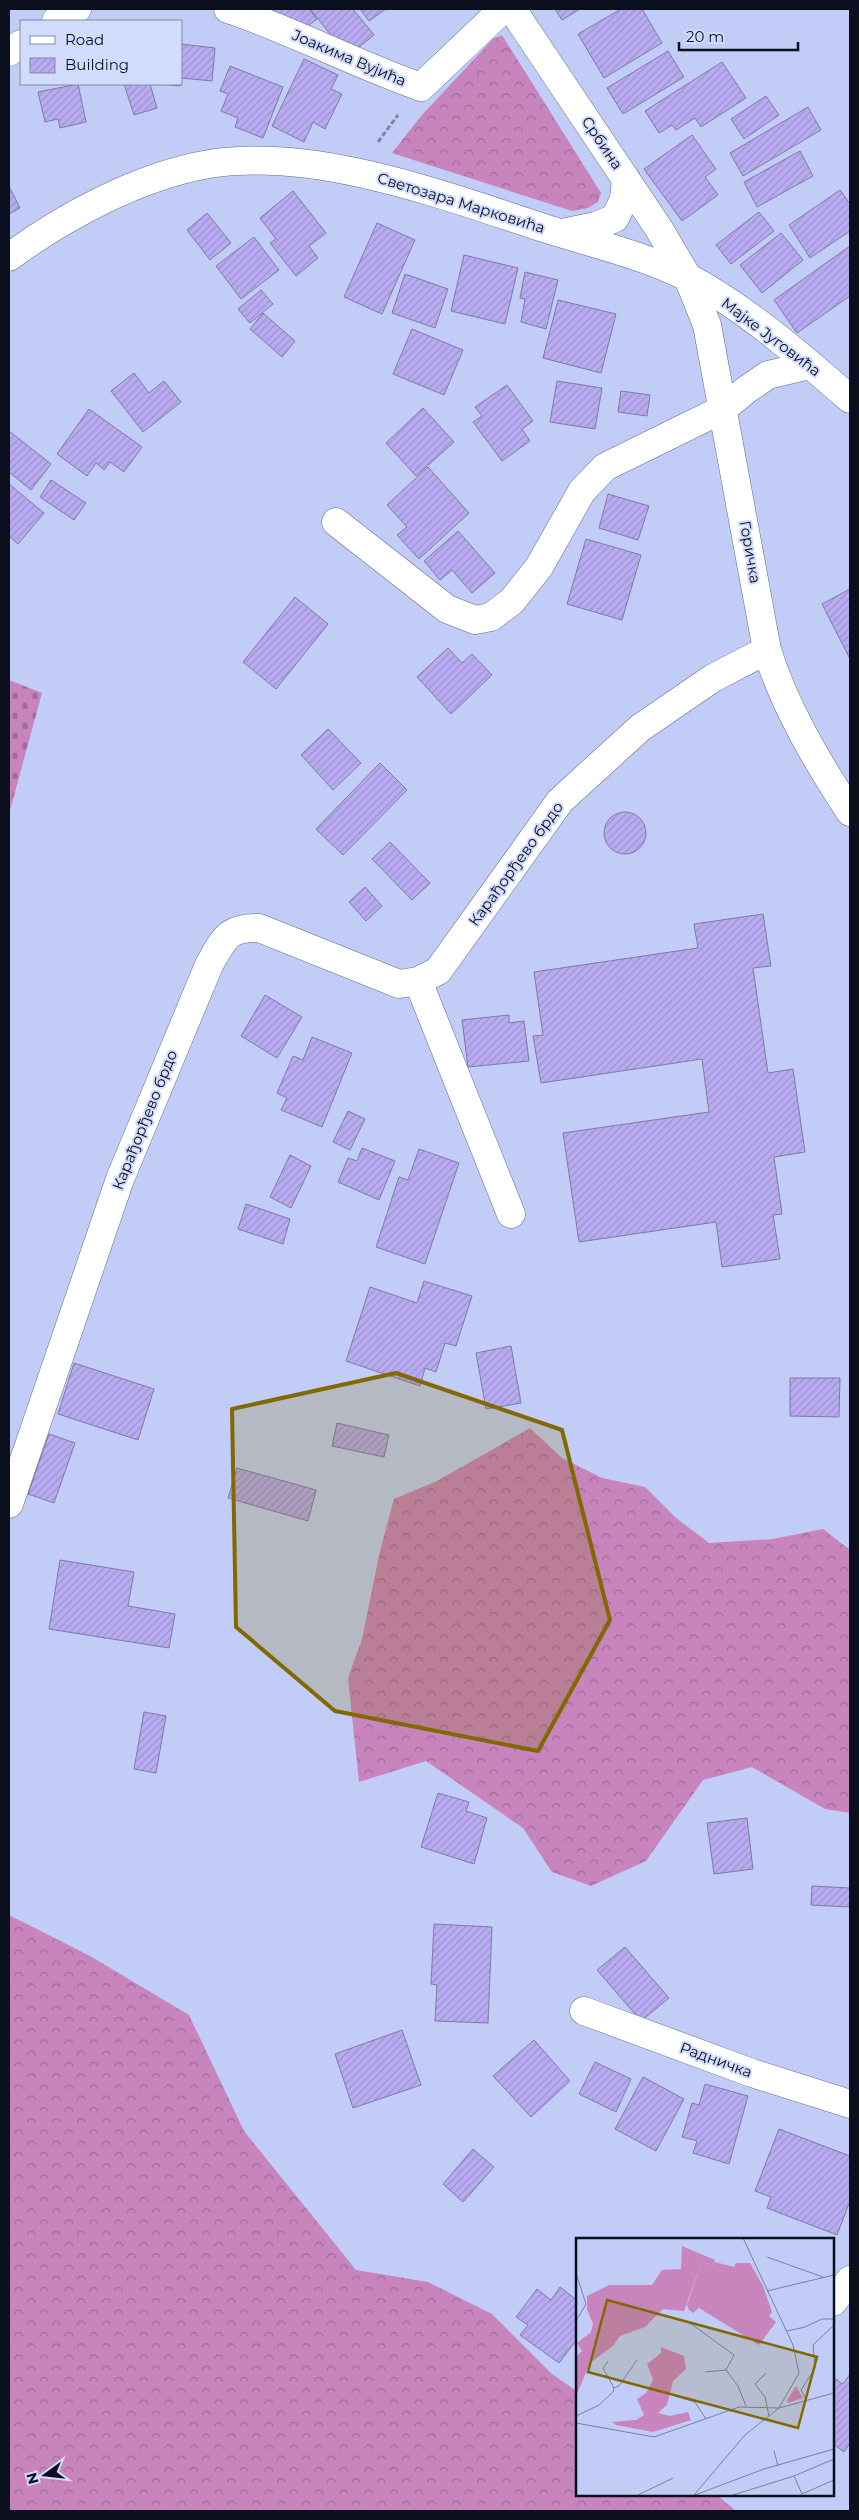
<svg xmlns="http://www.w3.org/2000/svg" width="859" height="2520" font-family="Montserrat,sans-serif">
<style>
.forest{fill:url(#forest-crowns)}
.cemetery{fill:url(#cemetery-stones)}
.building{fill:url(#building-hatch);stroke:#807aa0}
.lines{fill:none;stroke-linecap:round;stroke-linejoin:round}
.street-casing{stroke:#616b8f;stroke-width:29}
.path{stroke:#7c85a4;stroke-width:3;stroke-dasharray:5 2.5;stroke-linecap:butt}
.street{stroke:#fff;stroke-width:28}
.marked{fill:#816800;fill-opacity:0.2;stroke:#816800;stroke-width:4;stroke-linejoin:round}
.labels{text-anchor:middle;stroke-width:4;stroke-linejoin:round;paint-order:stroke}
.street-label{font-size:15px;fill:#0b0e1c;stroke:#d1dbfc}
.inset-road{fill:none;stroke:#78819f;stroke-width:1}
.view{fill:#816800;fill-opacity:0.15;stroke:#816800;stroke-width:2.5}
.inset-edge{fill:none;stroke:#0b0e1c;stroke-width:2.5}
</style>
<defs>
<pattern id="forest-crowns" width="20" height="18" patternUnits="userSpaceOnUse" patternTransform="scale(1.25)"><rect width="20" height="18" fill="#c884bd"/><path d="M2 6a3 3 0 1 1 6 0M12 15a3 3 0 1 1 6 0" fill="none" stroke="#a16a99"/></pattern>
<pattern id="cemetery-stones" width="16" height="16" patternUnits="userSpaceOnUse" patternTransform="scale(1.25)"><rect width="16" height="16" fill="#c884bd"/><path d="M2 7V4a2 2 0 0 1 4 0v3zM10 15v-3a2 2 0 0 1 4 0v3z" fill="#a16a99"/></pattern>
<pattern id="building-hatch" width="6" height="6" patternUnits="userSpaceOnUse" patternTransform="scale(1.25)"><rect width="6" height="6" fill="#b8abf2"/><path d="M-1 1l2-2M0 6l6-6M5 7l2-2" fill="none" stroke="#9d92cf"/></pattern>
</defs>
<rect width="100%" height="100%" fill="#c1cdf6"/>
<path class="forest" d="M502 35 601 193 598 202 588 208 572 211 392 153 421 116 493 39Z
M530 1428 562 1458 602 1478 645 1487 675 1517 709 1543 773 1539 823 1529 850 1550V1813L825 1809 752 1767 703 1780 646 1861 591 1886 552 1872 523 1828 426 1761 359 1782 348 1678 362 1639 380 1551 394 1499 437 1481Z
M9 1915 90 1956 189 2015 244 2131 356 2270 428 2282 492 2314 552 2374 578 2392V2494H716L736 2511H9Z"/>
<path class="cemetery" d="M9 680 42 693 9 814Z"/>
<path class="building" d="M253 9H309L317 19 300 32Z
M310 9H353L374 35 348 56Z
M360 9H386L369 21Z
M555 9H580L562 20Z
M621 9H642L662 43 604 78 578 34Z
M181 44 215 48 212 81 181 78Z
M668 51 684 77 623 114 607 88Z
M304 59 338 75 331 89 342 94 325 129 313 122 304 142 272 126Z
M722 62 746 98 701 127 695 118 676 130 672 125 659 133 645 111Z
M230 66 283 87 263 138 235 127 238 118 221 111 228 94 220 91Z
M78 84 86 122 60 128 58 119 45 122 38 92Z
M124 84H150L157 108 134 115Z
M159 84H180V86Z
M766 96 779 115 744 139 731 119Z
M808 107 821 130 743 176 730 153Z
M692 135 716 169 705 177 718 195 682 221 644 169Z
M800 151 813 176 757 207 744 182Z
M9 186 20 208 9 214Z
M840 190 850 204V231L810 258 789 225Z
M293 191 326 233 309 246 318 258 296 276 270 243 276 239 260 218Z
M759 212 774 231 731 264 716 245Z
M207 213 231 243 210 260 187 230Z
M377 223 415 240 382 314 344 297Z
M781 233 803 260 762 293 740 265Z
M254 237 279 270 241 299 216 266Z
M850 246V296L797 333 774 300Z
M464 255 518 268 505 324 451 311Z
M525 272 558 280 546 329 521 322 525 299 520 298Z
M405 274 448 289 435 328 392 313Z
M261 290 273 304 250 323 238 309Z
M558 300 616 314 601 373 543 358Z
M263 313 295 341 282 357 250 329Z
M412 329 463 350 444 395 393 374Z
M134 373 149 393 164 381 181 402 143 432 111 391Z
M557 381 602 388 595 429 550 422Z
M507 385 533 421 522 429 530 441 502 461 473 422 482 416 475 407Z
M621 391 650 395 647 416 618 412Z
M423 408 454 442 416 476 386 443Z
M89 409 142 447 124 472 110 462 104 470 96 463 87 476 57 454Z
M9 431 51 464 31 490 9 472Z
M428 467 469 513 419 559 397 535 407 527 387 505Z
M51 480 86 503 74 520 40 497Z
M9 484 44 513 18 544 9 536Z
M608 494 649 506 638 540 599 528Z
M458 531 495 573 472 593 452 570 440 580 424 561Z
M586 539 641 555 622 620 567 604Z
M850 589V659L822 604Z
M295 597 328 624 276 689 243 662Z
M448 648 462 663 472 654 492 675 451 714 417 677Z
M328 729 361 763 333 790 301 755Z
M380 763 407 790 343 855 316 829Z
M604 833a21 21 0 1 1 42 0a21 21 0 1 1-42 0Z
M390 842 430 883 412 900 372 859Z
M365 887 382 906 366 921 349 902Z
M763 914 771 966 753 968 768 1073 793 1069 805 1152 774 1157 782 1214 773 1215 780 1259 722 1267 716 1222 579 1242 563 1133 709 1112 702 1059 541 1083 533 1036 543 1035 534 972 698 948 694 924Z
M265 995 302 1017 277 1058 241 1036Z
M509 1015V1023L524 1021 529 1061 468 1067 462 1020Z
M312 1037 352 1053 322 1127 281 1110 287 1098 277 1093 293 1056 303 1060Z
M348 1111 365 1119 350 1150 333 1142Z
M362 1148 395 1161 379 1200 338 1182 348 1158 357 1161Z
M419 1149 459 1163 425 1264 376 1247 399 1177 408 1180Z
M290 1155 311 1166 291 1208 270 1197Z
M246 1204 290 1219 283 1244 238 1229Z
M424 1281 472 1296 456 1346 445 1343 436 1372 425 1368 420 1386 346 1361 370 1287 417 1303Z
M511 1346 521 1403 486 1409 476 1353Z
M74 1363 154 1389 138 1440 58 1414Z
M790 1378H840L839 1417 790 1416Z
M337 1423 389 1435 384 1457 332 1446Z
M49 1434 75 1443 54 1503 28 1494Z
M237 1468 316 1490 308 1521 228 1498Z
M60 1560 134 1572 128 1606 175 1614 169 1648 49 1629Z
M144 1712 166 1716 156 1773 134 1769Z
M438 1793 469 1802 466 1811 487 1818 474 1864 421 1847Z
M747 1818 753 1869 714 1874 707 1823Z
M812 1886 850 1888V1907L811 1905Z
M434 1924 492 1927 488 2023 435 2021 437 1985 431 1984Z
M625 1947 669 1998 641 2021 597 1970Z
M402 2030 421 2085 353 2108 335 2054Z
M534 2040 570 2081 531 2117 493 2076Z
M595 2062 631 2079 616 2112 579 2094Z
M643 2077 684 2099 656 2151 615 2129Z
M705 2084 748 2096 729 2164 693 2153 697 2141 682 2137 692 2103 699 2105Z
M779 2129 850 2156V2201L837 2235 767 2208 771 2197 755 2191Z
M473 2149 494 2167 463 2202 443 2184Z
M560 2287 578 2301V2338L559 2363 520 2335 528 2325 516 2317 537 2289 551 2300Z
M850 2374V2444L844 2452 833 2444V2380L834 2378 843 2384Z"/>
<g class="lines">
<g class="street-casing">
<path id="street" d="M228 9C294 31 355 64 421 87L503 9
M512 9 659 229 688 278 707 325 767 650C785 708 817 761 850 812
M56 21 77 9
M9 52 21 44
M562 233 596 226 615 218 624 199 626 179
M9 257C65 216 139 176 209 164 317 147 445 196 547 229 594 244 643 255 687 277 743 306 802 357 850 399
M336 522 447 609 475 620 491 617 512 601 539 567 582 491 605 467 723 409 746 390 768 375 810 365
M418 981 511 1214
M9 1504 120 1179 209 965C224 939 227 927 259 928L399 984 418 981 438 971 560 801 640 728 713 678 767 650
M584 2011 752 2073 850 2104
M833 2302 850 2280"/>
</g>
<path class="path" d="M378 142 398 115"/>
<use href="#street" class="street"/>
</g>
<path class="marked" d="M396 1373 562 1430 610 1620 538 1751 335 1711 236 1627 232 1409Z"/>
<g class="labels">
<g class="street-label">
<text transform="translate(349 58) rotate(23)" y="5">Јоакима Вујића</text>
<text transform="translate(602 143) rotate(56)" y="5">Србина</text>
<text transform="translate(461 203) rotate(17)" y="5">Светозара Марковића</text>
<text transform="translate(771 337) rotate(37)" y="5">Мајке Југовића</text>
<text transform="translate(750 552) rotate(80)" y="5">Горичка</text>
<text transform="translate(516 864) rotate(-54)" y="5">Карађорђево брдо</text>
<text transform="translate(145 1120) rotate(-68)" y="5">Карађорђево брдо</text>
<text transform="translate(716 2060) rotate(20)" y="5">Радничка</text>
</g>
</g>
<g transform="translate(576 2238)">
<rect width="258" height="258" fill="#c1cdf6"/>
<path d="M106 8 139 22 137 28 126 23 108 73 87 71 69 89 44 98 37 108 14 125 0 158V119L6 113 1 105 15 94 17 86 11 71V58L33 47H76L86 32 105 31ZM85 109 108 118 110 131 97 143 91 167 82 175 94 178 112 174 115 182 77 194 40 187 36 184 60 182 68 177 61 161 70 155 77 142 71 126 85 115ZM220 148 227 160 212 165 211 162Z" fill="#c884bd"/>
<path d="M126 23 137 28 139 24 158 29 160 25H174L187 48 196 74 193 78 200 84 183 107 123 70 117 75 113 72 111 67Z" fill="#c884bd"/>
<path class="inset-road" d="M191 19 247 39M0 35 10 66 0 83M191 53 258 37M114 85 158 117 150 132 162 148 170 168M211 93 229 89 246 81H258M129 134 150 132M190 135 179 146 189 159 193 178M38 150 43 148 61 122M99 158 119 164 130 181M230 161 225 152 239 130 237 107 258 87M0 178 23 167 37 154 38 150 27 130 32 123M0 185 78 199 163 169 203 170 258 155M198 213 202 228M218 238 226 256 258 242M62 257 97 240M118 257 169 197 203 170 223 135 217 107 167 0M119 257 188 231 258 211M157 257 218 238 258 221"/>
<path class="view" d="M31 62 241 119 222 190 12 134Z"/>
<rect width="258" height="258" class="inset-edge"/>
</g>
<rect width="859" height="2520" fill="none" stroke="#0b0e1c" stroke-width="20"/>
<rect x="20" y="20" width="162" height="65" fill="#d1dbfc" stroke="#8289a2"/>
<rect x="30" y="36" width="25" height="8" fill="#ffffff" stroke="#8289a2"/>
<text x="65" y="45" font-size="15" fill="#0b0e1c">Road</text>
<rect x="30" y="58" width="25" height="15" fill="url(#building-hatch)" stroke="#8289a2"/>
<text x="65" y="70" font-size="15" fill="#0b0e1c">Building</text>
<g transform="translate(45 2475) rotate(255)" stroke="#d1dbfc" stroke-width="4" paint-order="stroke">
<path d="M0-4L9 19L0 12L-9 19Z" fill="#0b0e1c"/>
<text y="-8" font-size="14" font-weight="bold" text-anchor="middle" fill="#0b0e1c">N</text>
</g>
<path d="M679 42v8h119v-8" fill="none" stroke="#0b0e1c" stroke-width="2.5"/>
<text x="686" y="42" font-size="15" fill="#0b0e1c" stroke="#d1dbfc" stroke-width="4" paint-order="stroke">20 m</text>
</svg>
